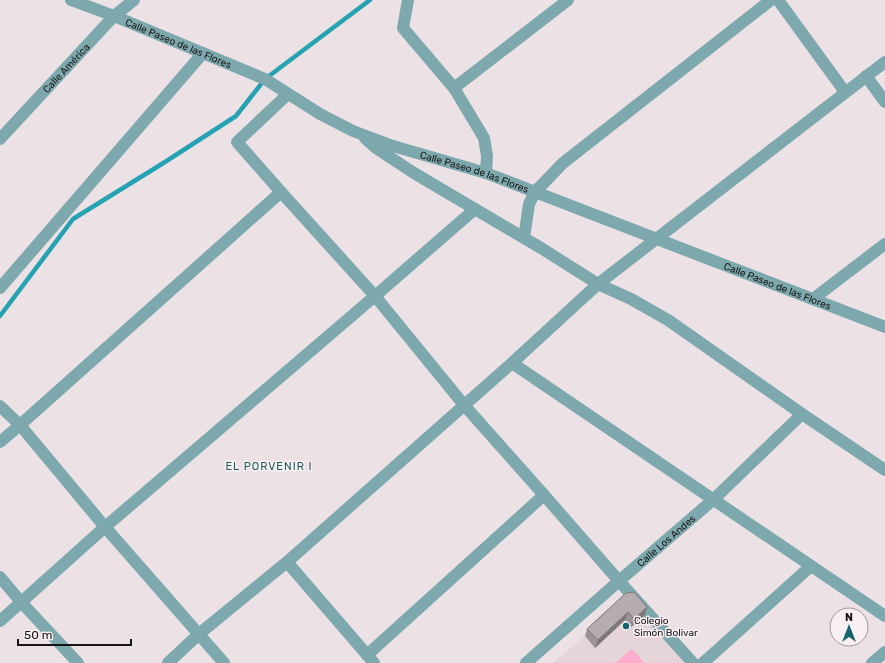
<svg xmlns="http://www.w3.org/2000/svg" width="885" height="663" font-family="Rubik,sans-serif">
<style>
.built{fill:#e6d4db}
.green{fill:#fdacce}
.lines{fill:none;stroke-linecap:round;stroke-linejoin:round}
.stream{stroke:#26a3b2;stroke-width:4.5}
.minor{stroke:#7da8ae;stroke-width:12}
.wall{fill:#9c9497}
.shaded-wall{fill:#7f787b}
.building{fill:#b5acb0;stroke:#7f787b}
.poi-dot{fill:#17646d;stroke:#f9f0f3;stroke-width:1.5}
.labels{text-anchor:middle;stroke-width:3;stroke-linejoin:round;paint-order:stroke}
.street-label{font-size:10px;fill:#171415;stroke:#f9f0f3}
.poi-label{font-size:10px;fill:#171415;stroke:#f9f0f3;text-anchor:start}
.neighbourhood-label{font-size:11px;letter-spacing:1px;fill:#215b62;stroke:#f9f0f3}
</style>
<rect width="100%" height="100%" fill="#ece2e6"/>
<path class="built" d="M631 600 689 663H553L585 636 623 601Z"/>
<path class="green" d="M632 649 644 663H615Z"/>
<g class="lines">
<path class="stream" d="M0 316 73 219 165 162 236 116 265 79 370 0"/>
<g class="minor">
<path id="s1" d="M71 0 114 16 265 79 320 114 353 131 393 146 486 173 885 327"/>
<path d="M408 0 403 28 454 88 484 138 487 156 486 173"/>
<path d="M778 0 845 92"/>
<path d="M866 76 885 102"/>
<path d="M454 88 568 0"/>
<path d="M288 94 237 142 281 192 375 296 464 405 544 495 619 581 693 663"/>
<path d="M365 138 376 148 414 173 541 248 598 284 631 299 668 320 802 414 885 470"/>
<path id="s2" d="M0 139 114 16 134 0"/>
<path d="M524 238 529 204 535 192 563 163 771 0"/>
<path d="M0 288 203 53"/>
<path d="M813 299 885 244"/>
<path d="M512 363 885 616"/>
<path d="M0 406 20 425 105 527 224 663"/>
<path d="M0 442 20 425 281 192"/>
<path d="M287 562 374 663"/>
<path d="M0 577 21 602 78 663"/>
<path d="M0 621 105 527 375 296 475 209"/>
<path d="M367 655 544 495"/>
<path d="M168 663 199 634 287 562 512 363 598 284 885 62"/>
<path id="s3" d="M526 663 619 581 714 499 802 414"/>
<path d="M703 663 811 566"/>
<path d="M872 663 885 652"/>
</g>
</g>
<path class="wall" d="M626 593 647 607 645 615 631 627 625 620 595 648 585 636 587 629Z"/>
<path class="shaded-wall" d="M647 607 645 615 631 627 634 619Z
M628 612 625 620 595 648 598 640Z"/>
<path class="building" d="M634 592 647 607 634 619 628 612 598 640 587 629 626 593Z"/>
<circle class="poi-dot" cx="626" cy="626" r="4"/>
<g class="labels">
<g class="street-label">
<text dy="4" stroke="none"><textPath href="#s1" startOffset="116">Calle Paseo de las Flores</textPath></text>
<text dy="4" stroke="none"><textPath href="#s2" startOffset="97">Calle América</textPath></text>
<text dy="4" stroke="none"><textPath href="#s1" startOffset="440">Calle Paseo de las Flores</textPath></text>
<text dy="4" stroke="none"><textPath href="#s1" startOffset="764">Calle Paseo de las Flores</textPath></text>
<text dy="4" stroke="none"><textPath href="#s3" startOffset="186">Calle Los Andes</textPath></text>
</g>
<g class="poi-label">
<text x="634" y="624">Colegio<tspan x="634" dy="12">Simón Bolivar</tspan></text>
</g>
<g class="neighbourhood-label">
<text x="269" y="470">EL PORVENIR I</text>
</g>
</g>
<g transform="translate(849 627)"><circle r="19" fill="#f9f0f3" stroke="#9f989a"/>
<path d="M0-3L7 15L0 10L-7 15Z" fill="#17646d"/>
<text y="-6" font-size="11" font-weight="bold" text-anchor="middle" fill="#171415">N</text>
</g>
<path d="M18 639v6h113v-6" fill="none" stroke="#171415" stroke-width="2"/>
<text x="24" y="639" font-size="12" fill="#171415" stroke="#f9f0f3" stroke-width="3" paint-order="stroke">50 m</text>
</svg>
